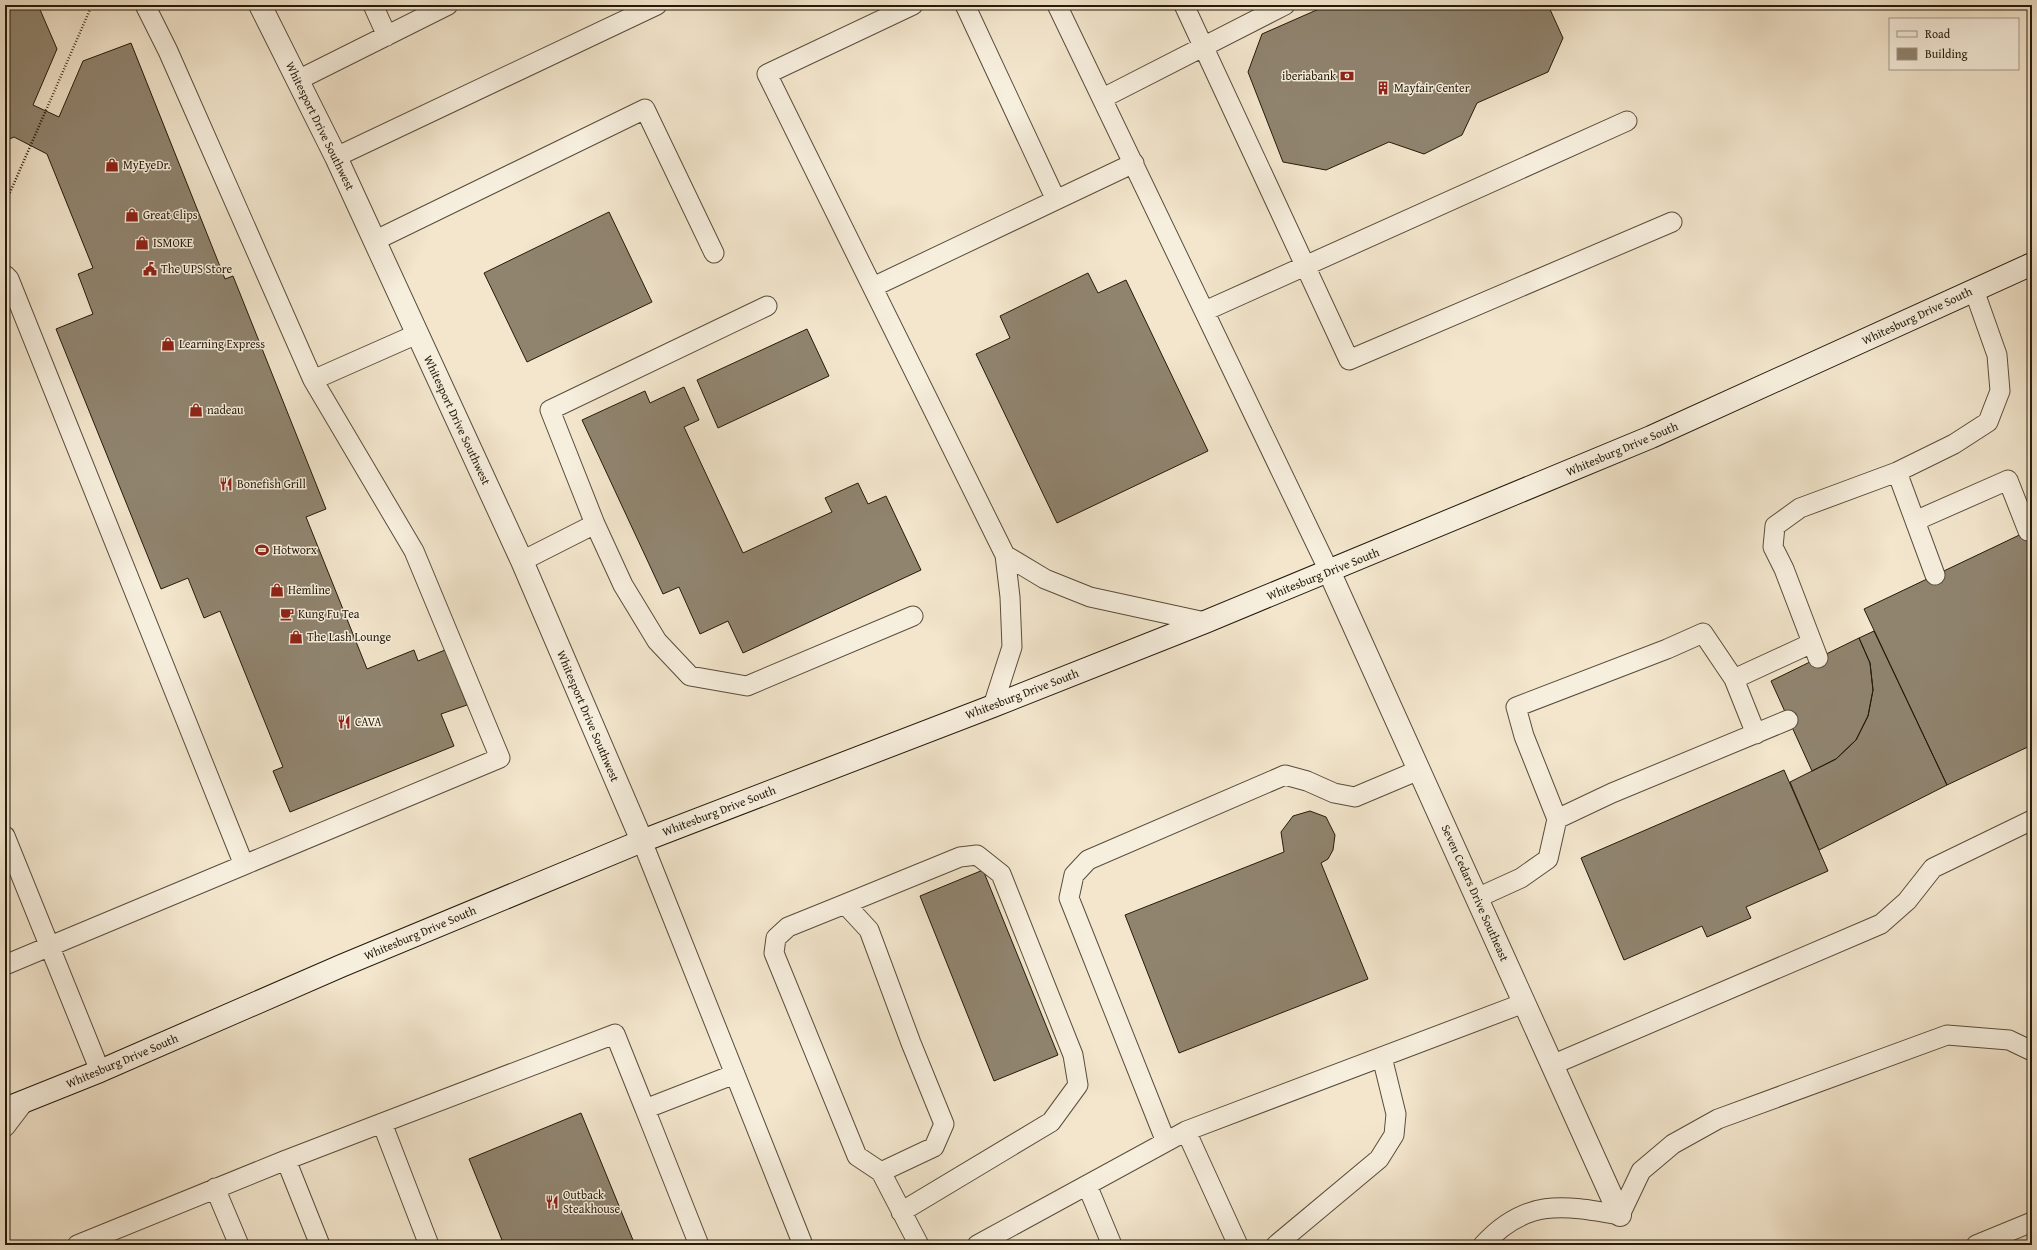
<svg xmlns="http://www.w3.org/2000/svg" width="2037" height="1250" font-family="'Gentium Book Plus',serif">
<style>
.building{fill:#90846f;stroke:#241a0a}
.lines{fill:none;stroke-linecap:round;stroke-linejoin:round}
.lane-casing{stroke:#584d3b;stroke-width:21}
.street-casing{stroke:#584d3b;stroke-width:24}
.secondary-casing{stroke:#241a0a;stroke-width:24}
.path{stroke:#241a0a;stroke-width:2.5;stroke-dasharray:1 2;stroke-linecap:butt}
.lane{stroke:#f7efde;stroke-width:19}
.street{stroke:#f7efde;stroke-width:22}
.secondary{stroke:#f7efde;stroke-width:22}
.labels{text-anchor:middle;stroke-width:3;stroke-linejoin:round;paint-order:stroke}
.poi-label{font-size:12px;fill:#241a0a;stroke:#f7efde;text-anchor:start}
.street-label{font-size:12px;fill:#241a0a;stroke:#f7efde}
</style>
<rect width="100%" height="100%" fill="#f3e6cd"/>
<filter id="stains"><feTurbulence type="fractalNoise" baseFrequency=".005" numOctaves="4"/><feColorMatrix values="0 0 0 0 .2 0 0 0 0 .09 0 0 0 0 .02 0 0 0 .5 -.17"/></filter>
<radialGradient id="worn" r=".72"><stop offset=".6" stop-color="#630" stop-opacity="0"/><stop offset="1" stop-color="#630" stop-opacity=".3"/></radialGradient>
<path class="building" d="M23 5H38L57 49 33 105 59 117 83 61 131 43 225 279 233 276 326 509 306 517 367 669 414 650 418 661 445 650 467 705 441 714 454 746 290 812 273 771 283 767 220 611 204 618 188 578 161 589 56 329 93 314 78 274 93 268 47 154 14 137 5 141V12Z
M1328 5H1548L1563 38 1548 72 1477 103 1462 135 1424 154 1389 142 1326 170 1283 162 1248 72 1262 34Z
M609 212 652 302 527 362 484 273Z
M1088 273 1098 293 1126 280 1208 451 1057 523 976 354 1010 338 1000 316Z
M807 329 829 376 718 428 697 380Z
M684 387 699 420 684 427 743 553 832 512 825 498 858 483 868 504 886 496 921 570 743 653 728 621 700 634 679 587 663 594 582 420 645 391 650 403Z
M2032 529V745L1947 785 1864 609Z
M1874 631 1947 785 1819 850 1790 782 1836 759 1856 740 1868 716 1873 690 1870 663 1859 638Z
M1859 638 1870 663 1873 690 1868 716 1856 740 1836 759 1812 771 1771 681Z
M1784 770 1828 871 1746 907 1751 918 1707 937 1702 926 1624 960 1581 858Z
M1310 811 1326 817 1335 835 1333 850 1328 859 1321 863 1368 979 1179 1053 1125 915 1284 852 1281 832 1293 816Z
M983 870 1058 1055 994 1081 920 896Z
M581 1113 635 1245H504L469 1159Z"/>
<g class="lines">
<g class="lane-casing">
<path id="lane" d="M145 5 168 51 313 380 417 334
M373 5 387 36
M913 5 767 74 1005 555
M965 5 1056 200 1134 163
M1057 5 1329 571
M1184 5 1349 360 1672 222
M298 80 448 5
M1103 98 1285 5
M336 157 657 5
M374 241 645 109 714 253
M5 275 9 279 244 865 5 965
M873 287 1056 200
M767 306 550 410 595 524 623 585 657 641 690 676 747 686 913 616
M1205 311 1627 121
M1897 472 1935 575
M1915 521 2008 480 2028 531
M522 561 595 524
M1818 658 1784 569 1773 547 1775 526 1800 508 1897 472 1954 444 1988 422 2000 391 1997 355 1974 290
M993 706 1012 647 1010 597 1005 555 1045 579 1090 597 1205 622
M1756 734 1734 679 1812 643
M1557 819 1524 736 1516 707 1667 649 1703 633 1734 679
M5 836 100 1071
M642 841 803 1245
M244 865 500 758 414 551 313 380
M1477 898 1521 878 1548 859 1557 819 1612 793 1788 720
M845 904 869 930 911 1043 944 1124 934 1147 881 1172 857 1156 774 953 776 938 788 927Z
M845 904 960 857 977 855 1001 874 1073 1055 1078 1085 1051 1122 901 1212
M1552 1065 1881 924 1907 901 1933 868 2032 820
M645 1109 699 1245
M5 1127 24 1102
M1186 1131 1238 1245
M1166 1142 1069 898 1074 875 1088 860 1285 775 1307 781 1334 793 1355 797 1419 770
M881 1172 919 1245
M1087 1185 1112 1245
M215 1188 239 1245
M77 1245 286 1160
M320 1245 286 1160 382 1123
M429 1245 382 1123 615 1034 645 1109 735 1074
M977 1245 1186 1131 1524 1003
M1276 1245 1379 1159 1394 1135 1396 1114 1382 1057
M1483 1245C1526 1198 1563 1205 1620 1215L1641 1171 1673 1144 1718 1119 1947 1035 2009 1040 2032 1051
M1976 1245 2032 1222"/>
</g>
<g class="street-casing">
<path id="street" d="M260 5 336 157 522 561 642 841
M1329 571 1620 1215"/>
</g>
<g class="secondary-casing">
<path id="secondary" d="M5 1109 100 1071 341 966 642 841 993 706 1205 622 1651 437 2032 264"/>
</g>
<path class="path" d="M5 204 92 5"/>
<use href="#lane" class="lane"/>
<use href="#street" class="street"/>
<use href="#secondary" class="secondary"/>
</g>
<defs>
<g id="bank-bare" transform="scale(1.08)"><path d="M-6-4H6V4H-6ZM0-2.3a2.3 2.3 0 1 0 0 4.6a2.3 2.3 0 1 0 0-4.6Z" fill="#8f2418" stroke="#f7efde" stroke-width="2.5" paint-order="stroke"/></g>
<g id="building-bare" transform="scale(1.08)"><path d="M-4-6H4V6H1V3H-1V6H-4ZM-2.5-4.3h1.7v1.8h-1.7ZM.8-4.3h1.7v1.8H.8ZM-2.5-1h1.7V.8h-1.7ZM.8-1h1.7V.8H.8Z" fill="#8f2418" stroke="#f7efde" stroke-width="2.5" paint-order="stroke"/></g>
<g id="shop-bare" transform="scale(1.08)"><path d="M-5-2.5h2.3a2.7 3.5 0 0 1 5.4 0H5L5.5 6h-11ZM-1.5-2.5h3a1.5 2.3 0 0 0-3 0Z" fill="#8f2418" stroke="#f7efde" stroke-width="2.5" paint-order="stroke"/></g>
<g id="civic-bare" transform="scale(1.08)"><path d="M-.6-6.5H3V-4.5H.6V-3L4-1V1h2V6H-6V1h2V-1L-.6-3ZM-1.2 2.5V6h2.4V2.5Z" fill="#8f2418" stroke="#f7efde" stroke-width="2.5" paint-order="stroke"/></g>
<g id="restaurant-bare" transform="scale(1.08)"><path d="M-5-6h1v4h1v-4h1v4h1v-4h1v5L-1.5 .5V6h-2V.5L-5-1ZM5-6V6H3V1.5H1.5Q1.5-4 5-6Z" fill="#8f2418" stroke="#f7efde" stroke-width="2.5" paint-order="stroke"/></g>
<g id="stadium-bare" transform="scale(1.08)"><path d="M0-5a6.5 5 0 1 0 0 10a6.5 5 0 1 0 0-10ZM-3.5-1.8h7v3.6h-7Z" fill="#8f2418" stroke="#f7efde" stroke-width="2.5" paint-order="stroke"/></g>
<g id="cafe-bare" transform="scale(1.08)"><path d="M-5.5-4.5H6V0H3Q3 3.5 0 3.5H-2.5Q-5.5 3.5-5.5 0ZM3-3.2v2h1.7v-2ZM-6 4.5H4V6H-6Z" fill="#8f2418" stroke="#f7efde" stroke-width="2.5" paint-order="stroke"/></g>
</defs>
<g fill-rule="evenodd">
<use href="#bank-bare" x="1347" y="76"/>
<use href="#building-bare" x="1383" y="88"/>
<use href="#shop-bare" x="112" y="165"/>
<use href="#shop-bare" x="132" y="215"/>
<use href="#shop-bare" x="142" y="243"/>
<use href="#civic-bare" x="150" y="269"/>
<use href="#shop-bare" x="168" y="344"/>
<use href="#shop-bare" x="196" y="410"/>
<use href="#restaurant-bare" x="226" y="484"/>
<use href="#stadium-bare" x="262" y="550"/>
<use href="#shop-bare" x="277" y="590"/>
<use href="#cafe-bare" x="287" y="614"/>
<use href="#shop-bare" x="296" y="637"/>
<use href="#restaurant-bare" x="344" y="722"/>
<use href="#restaurant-bare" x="552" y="1202"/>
</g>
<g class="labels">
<g class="poi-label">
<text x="1336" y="80" text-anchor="end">iberiabank</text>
<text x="1394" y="92">Mayfair Center</text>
<text x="123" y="169">MyEyeDr.</text>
<text x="143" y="219">Great Clips</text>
<text x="153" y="247">ISMOKE</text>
<text x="161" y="273">The UPS Store</text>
<text x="179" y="348">Learning Express</text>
<text x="207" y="414">nadeau</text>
<text x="237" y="488">Bonefish Grill</text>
<text x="273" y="554">Hotworx</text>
<text x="288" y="594">Hemline</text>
<text x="298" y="618">Kung Fu Tea</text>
<text x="307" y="641">The Lash Lounge</text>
<text x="355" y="726">CAVA</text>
<text x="563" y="1199">Outback<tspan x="563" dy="14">Steakhouse</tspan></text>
</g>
<g class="street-label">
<text transform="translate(320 126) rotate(64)" y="4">Whitesport Drive Southwest</text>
<text transform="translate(1917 316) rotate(-25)" y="4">Whitesburg Drive South</text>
<text transform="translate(457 420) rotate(65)" y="4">Whitesport Drive Southwest</text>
<text transform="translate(1622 449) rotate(-23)" y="4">Whitesburg Drive South</text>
<text transform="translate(1323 574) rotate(-22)" y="4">Whitesburg Drive South</text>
<text transform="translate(1022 694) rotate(-21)" y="4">Whitesburg Drive South</text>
<text transform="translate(588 716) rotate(67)" y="4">Whitesport Drive Southwest</text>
<text transform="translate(719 811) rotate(-21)" y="4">Whitesburg Drive South</text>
<text transform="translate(1475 893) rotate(66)" y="4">Seven Cedars Drive Southeast</text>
<text transform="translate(420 933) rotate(-23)" y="4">Whitesburg Drive South</text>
<text transform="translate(122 1061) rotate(-23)" y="4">Whitesburg Drive South</text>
</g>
</g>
<rect width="2037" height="1250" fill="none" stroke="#f3e6cd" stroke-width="20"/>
<rect x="6" y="6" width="2025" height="1238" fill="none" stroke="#241a0a" stroke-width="2"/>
<rect x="10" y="10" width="2017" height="1230" fill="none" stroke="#241a0a"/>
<rect x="1889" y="18" width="130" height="52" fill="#f7efde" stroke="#a39a89"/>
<rect x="1897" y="31" width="20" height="6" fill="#f7efde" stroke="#a39a89"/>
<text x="1925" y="38" font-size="12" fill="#241a0a">Road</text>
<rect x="1897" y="48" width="20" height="12" fill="#90846f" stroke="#a39a89"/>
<text x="1925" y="58" font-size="12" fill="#241a0a">Building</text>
<rect width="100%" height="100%" filter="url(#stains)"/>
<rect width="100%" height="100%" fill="url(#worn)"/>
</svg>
